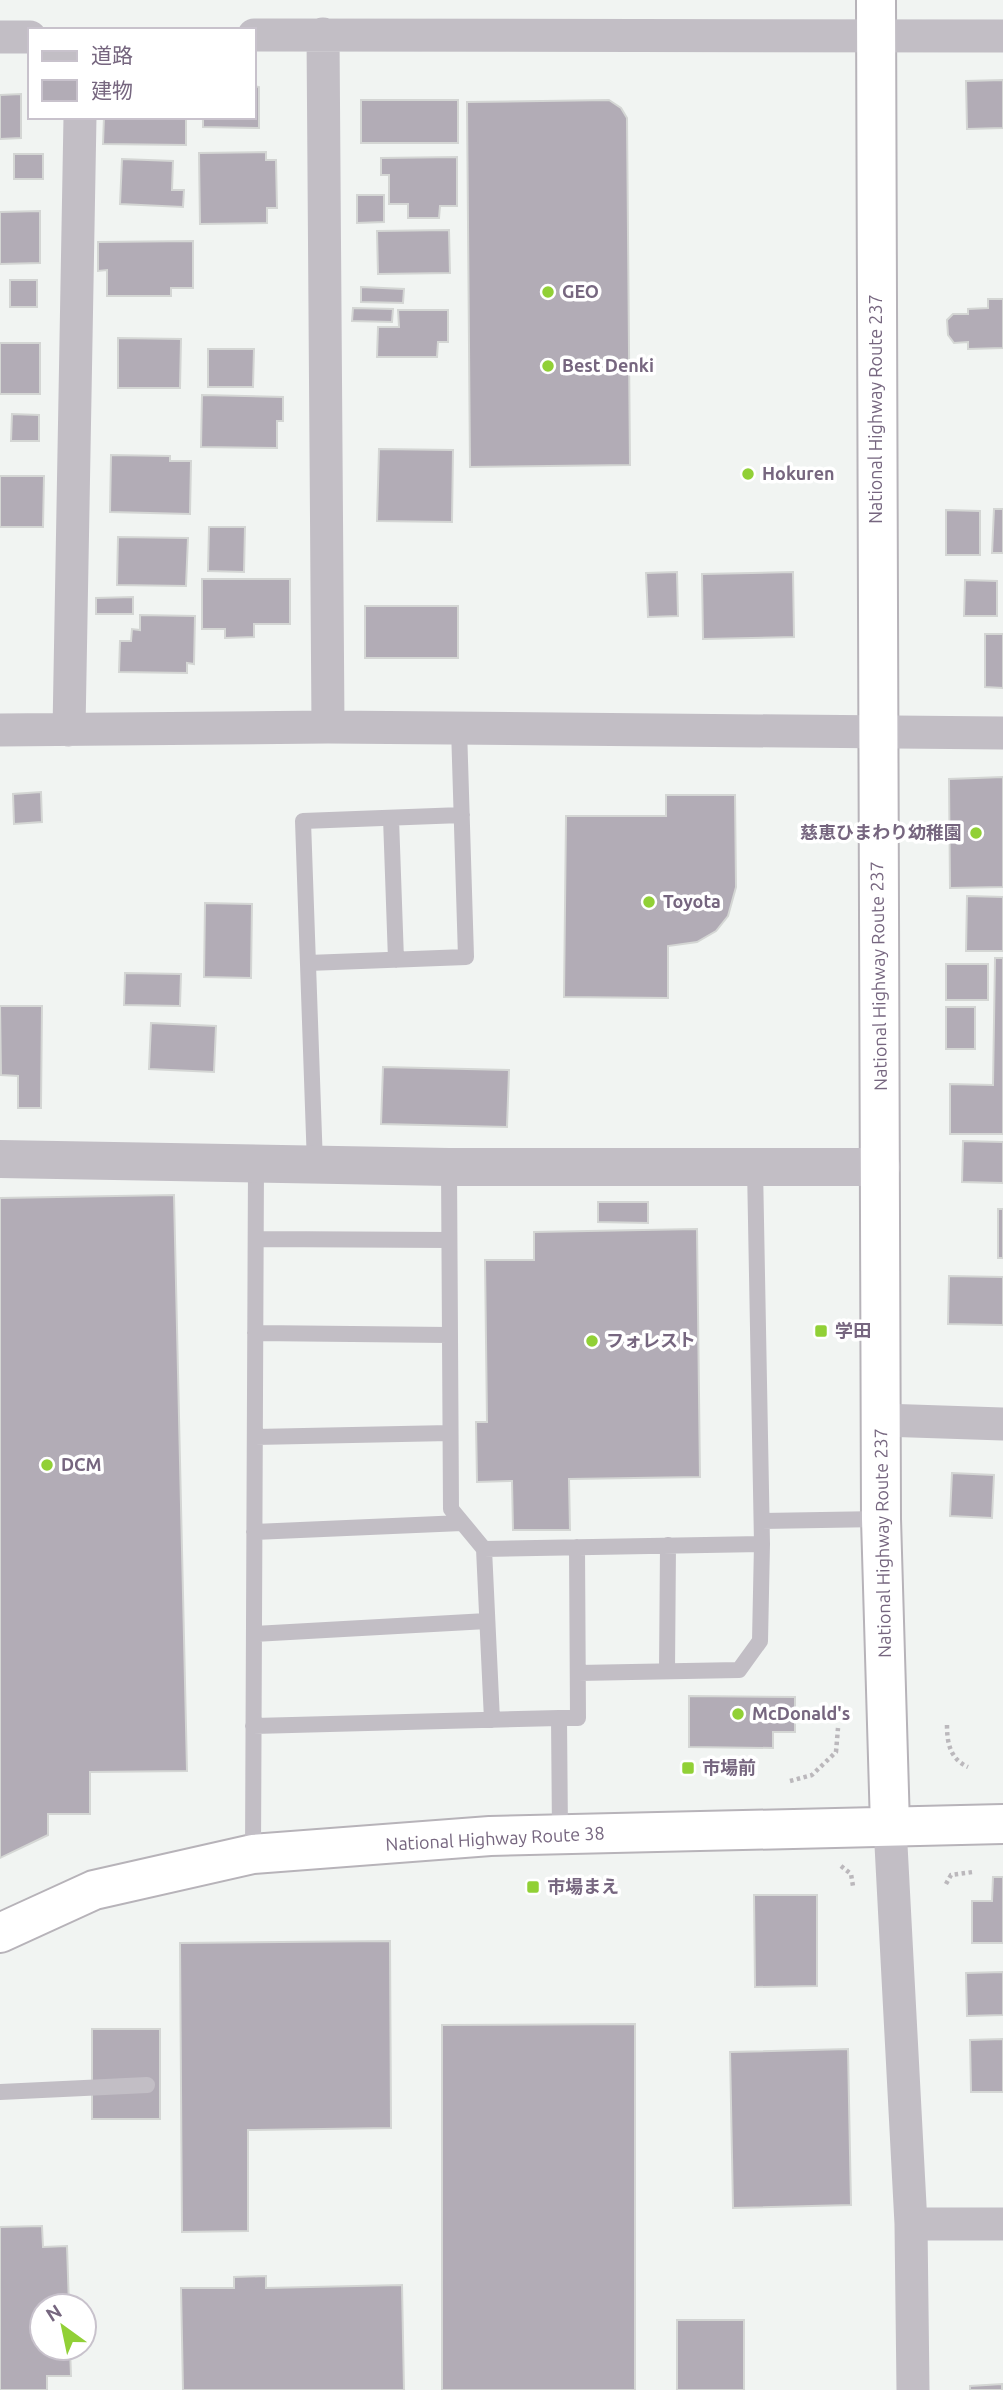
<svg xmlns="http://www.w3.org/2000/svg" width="1003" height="2390" font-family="Ubuntu,'Noto Sans JP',sans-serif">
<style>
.building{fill:#b2acb6;stroke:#d4d6d4;stroke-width:2}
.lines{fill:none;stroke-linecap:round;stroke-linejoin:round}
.trunk-casing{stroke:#b7b3b9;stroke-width:42}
.path{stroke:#bbb8bc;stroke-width:4.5;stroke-dasharray:3.5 3.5;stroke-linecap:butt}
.service{stroke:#c2bec5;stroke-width:16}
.minor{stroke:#c2bec5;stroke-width:33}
.tertiary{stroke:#c2bec5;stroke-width:38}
.trunk{stroke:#fff;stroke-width:38}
.poi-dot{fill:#91d036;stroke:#fff;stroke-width:2.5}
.labels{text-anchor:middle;stroke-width:7;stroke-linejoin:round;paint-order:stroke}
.poi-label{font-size:18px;font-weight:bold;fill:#76667f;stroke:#fff;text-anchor:start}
.street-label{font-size:18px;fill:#76667f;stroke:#fff}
</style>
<rect width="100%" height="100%" fill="#f1f4f2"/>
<path class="building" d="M1003 80V128L967 129 966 81Z
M254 86 259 87V128L203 127V117H254Z
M21 94V138L0 139V95Z
M361 100H458V143H361Z
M609 100 621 108 627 118 630 465 470 467 467 102Z
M104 117H186V145L103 144Z
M266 152V160H276L277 208H267V223L200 224 199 153Z
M14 154H43V179H14Z
M457 157V206H440L439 218H408V204H389V175H381V158Z
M122 159 173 161 172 190H184L183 207 120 204Z
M357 195H384V222L357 223Z
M40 211V263L0 264V212Z
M449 230 450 273 378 274 377 231Z
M193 241V288H171V296H107V270L98 271V242Z
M10 280H37V307H10Z
M361 287 404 289 403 303 361 302Z
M988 299H1003V348L968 349V342L954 343 948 335 947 320 953 314H968V309L988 308Z
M353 308 393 309 392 322 352 321Z
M398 310H448V342H438L437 357H377L378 327H399Z
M118 338 181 339 180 388H118Z
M0 343H40V394H0Z
M208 349H254L253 387H208Z
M202 395 283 397V421H277V448L201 447Z
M12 414 39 415V441H11Z
M379 449 453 450 452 522 377 521Z
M111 455 170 456V461H191L190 514 110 512Z
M0 476H44L43 527H0Z
M994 509H1003V553H992Z
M946 510 980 511V555H946Z
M209 527H245L244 572 208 571Z
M118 537 188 538 186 586 117 585Z
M677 572 678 616 648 617 646 573Z
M793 572 794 637 703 639 702 574Z
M202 579H290V624H254V637L225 638V629H202Z
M965 580 997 581V616H964Z
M133 597V614H96V598Z
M365 606H458V658H365Z
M140 615 195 616 194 664 187 663V673L119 672 120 641H131L132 629 140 630Z
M985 634H1003V688L985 687Z
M1003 777V887L950 888 949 779Z
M41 792 42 822 14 824 13 794Z
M666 795H735L736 887 728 916 716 931 697 942 668 946V998L564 997 566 816H666Z
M967 896 1003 897V951H966Z
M205 903 252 904 251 978 204 977Z
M995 958H1003V1134H950V1084L993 1085Z
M946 964H988V1000H946Z
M125 973 181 974 180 1006 124 1005Z
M0 1006H42L41 1108H18V1076L1 1075Z
M946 1007H975V1049H946Z
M151 1023 216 1026 214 1072 149 1069Z
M383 1067 509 1070 507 1127 381 1124Z
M963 1141 1003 1142V1183L962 1182Z
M174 1195 187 1771 90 1772V1814H48V1835L0 1858V1198Z
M598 1202H648V1223L598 1222Z
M998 1209H1003V1258H998Z
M697 1229 700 1477 569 1479 570 1530H513L512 1481 477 1482 476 1422H487L485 1260H534V1232Z
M949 1276 1003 1277V1325L948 1324Z
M952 1473 994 1475 992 1518 950 1516Z
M689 1696 795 1697V1732H773V1748L689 1747Z
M993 1877H1003V1943H972V1901H992Z
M754 1895H817V1986L755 1987Z
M390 1941 391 2128 248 2130V2231L182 2232 180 1943Z
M1003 1972V2015L967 2016 966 1973Z
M635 2024V2390H442V2025Z
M92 2029H160V2119H92Z
M1003 2039V2092H971L970 2040Z
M848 2049 851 2205 733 2208 730 2052Z
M42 2226 43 2247 67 2246 69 2306H42V2348H70L71 2376H47V2390H0V2227Z
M266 2276V2288L402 2285 404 2390H183L181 2288H234V2277Z
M677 2320H744V2390H677Z
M1002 2384V2390H970V2386Z"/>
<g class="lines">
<g class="trunk-casing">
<path id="trunk" d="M876 0 881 1519 890 1826
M0 1933 94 1890 253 1854 490 1836 1003 1824"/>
</g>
<path class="path" d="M947 1725C947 1743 950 1759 968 1767
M790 1781 812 1775 836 1752 838 1728
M841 1866 851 1874 853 1886
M946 1884 951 1875 973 1872"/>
<path class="service" d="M391 818 396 960
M308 963 466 957 459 728
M315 1165 303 821 462 815
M449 1167 451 1509 484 1549 762 1544 755 1167
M256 1239 449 1240
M255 1333 449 1335
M255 1437 450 1433
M762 1521 881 1519
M254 1532 462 1523
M484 1549 492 1720
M254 1634 487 1621
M667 1671 668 1545
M578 1673 739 1670 760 1641 762 1544
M559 1718H578L577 1547
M253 1726 559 1718 560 1834
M253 1854 256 1164
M0 2092 147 2085"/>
<path class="minor" d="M323 34 328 727
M254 35 1003 36
M0 37H30
M0 730 328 727 1003 733
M69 730 80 117
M882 1420 1003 1424
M890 1826 911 2224 913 2390
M911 2224H1003"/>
<path class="tertiary" d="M0 1159 449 1167H881"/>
<use href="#trunk" class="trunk"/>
</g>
<g class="poi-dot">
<circle cx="548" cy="292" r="7"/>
<circle cx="548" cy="366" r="7"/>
<circle cx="748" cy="474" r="7"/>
<circle cx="976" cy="833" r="7"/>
<circle cx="649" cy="902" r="7"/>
<rect x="814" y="1324" width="14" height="14" rx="3.5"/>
<circle cx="592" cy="1341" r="7"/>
<circle cx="47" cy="1465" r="7"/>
<circle cx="738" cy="1714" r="7"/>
<rect x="681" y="1761" width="14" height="14" rx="3.5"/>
<rect x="526" y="1880" width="14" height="14" rx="3.5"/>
</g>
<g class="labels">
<g class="poi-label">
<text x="562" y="298">GEO</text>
<text x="562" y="372">Best Denki</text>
<text x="762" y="480">Hokuren</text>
<text x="962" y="839" text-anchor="end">慈恵ひまわり幼稚園</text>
<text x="663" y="908">Toyota</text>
<text x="835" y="1337">学田</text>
<text x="606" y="1347">フォレスト</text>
<text x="61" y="1471">DCM</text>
<text x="752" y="1720">McDonald's</text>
<text x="702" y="1774">市場前</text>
<text x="547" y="1893">市場まえ</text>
</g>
<g class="street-label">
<text transform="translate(876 409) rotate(-90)" y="6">National Highway Route 237</text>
<text transform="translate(879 976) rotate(-91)" y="6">National Highway Route 237</text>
<text transform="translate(883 1543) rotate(-91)" y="6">National Highway Route 237</text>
<text transform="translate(495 1839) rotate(-3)" y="6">National Highway Route 38</text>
</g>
</g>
<rect x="28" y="28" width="228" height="91" fill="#ffffff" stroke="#c8c2cc" stroke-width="2"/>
<rect x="42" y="51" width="35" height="10" fill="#c2bec5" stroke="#c8c2cc" stroke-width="2"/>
<text x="91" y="63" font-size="21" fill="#76667f">道路</text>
<rect x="42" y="80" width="35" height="21" fill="#b2acb6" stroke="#c8c2cc" stroke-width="2"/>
<text x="91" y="98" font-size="21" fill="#76667f">建物</text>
<g transform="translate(63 2327) rotate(327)"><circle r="33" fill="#ffffff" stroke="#c8c2cc" stroke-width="2"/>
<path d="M0-5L12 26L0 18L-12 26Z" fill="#91d036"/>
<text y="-10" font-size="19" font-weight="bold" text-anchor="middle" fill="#76667f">N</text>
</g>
</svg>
